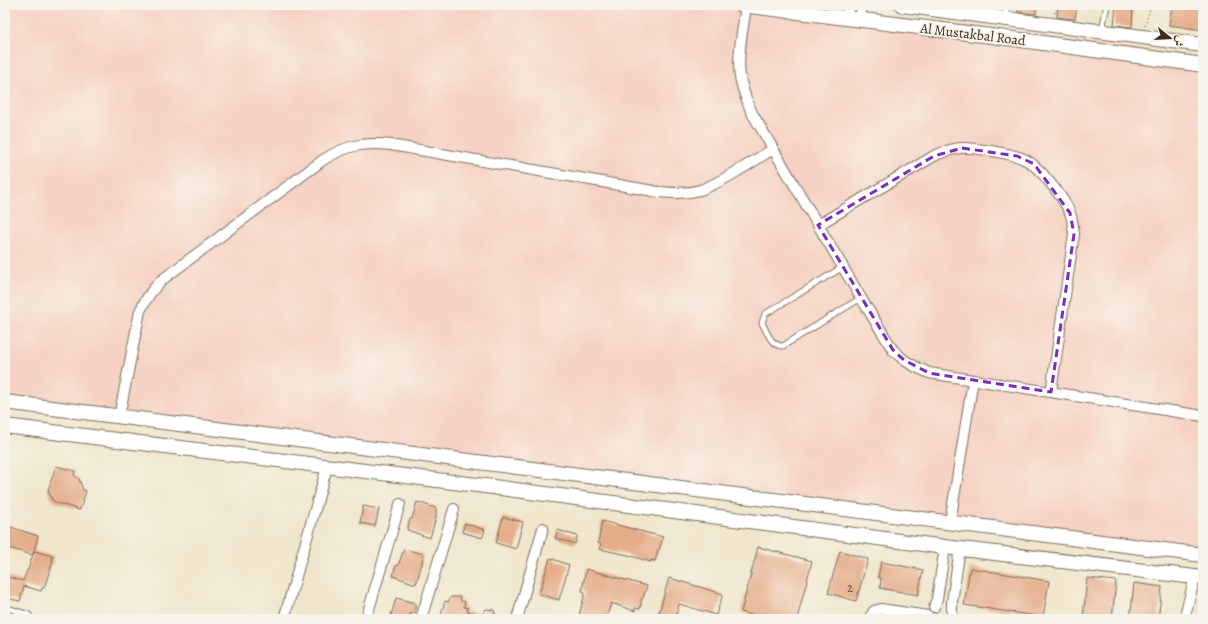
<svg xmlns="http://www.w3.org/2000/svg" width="1208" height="624" font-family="Alegreya,Amiri,serif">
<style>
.built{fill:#f5d2c3}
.building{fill:#e6ad8b}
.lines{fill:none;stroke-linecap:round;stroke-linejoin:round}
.lane-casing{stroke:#7a6c5b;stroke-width:7}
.street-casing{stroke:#7a6c5b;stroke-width:12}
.secondary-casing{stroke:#7a6c5b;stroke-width:16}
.path{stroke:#7a6c5b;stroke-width:1.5;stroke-dasharray:1 3;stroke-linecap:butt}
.lane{stroke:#fff;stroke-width:5}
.street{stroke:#fff;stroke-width:10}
.secondary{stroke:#fff;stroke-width:14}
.marked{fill:none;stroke:#7b2cbf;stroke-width:3;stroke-dasharray:8 5;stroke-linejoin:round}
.labels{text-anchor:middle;stroke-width:4;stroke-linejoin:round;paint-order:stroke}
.number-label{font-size:12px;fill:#664b39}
.street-label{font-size:14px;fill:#3b2a1e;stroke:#f7f3e8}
</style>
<rect width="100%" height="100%" fill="#f7f3e8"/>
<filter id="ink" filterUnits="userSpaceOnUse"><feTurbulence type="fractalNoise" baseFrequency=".025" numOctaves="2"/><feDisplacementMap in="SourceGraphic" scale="8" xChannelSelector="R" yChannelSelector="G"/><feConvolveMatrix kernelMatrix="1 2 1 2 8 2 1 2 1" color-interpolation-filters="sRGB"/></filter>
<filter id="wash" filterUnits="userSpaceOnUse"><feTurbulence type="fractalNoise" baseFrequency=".012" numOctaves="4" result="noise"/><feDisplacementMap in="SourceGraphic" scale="16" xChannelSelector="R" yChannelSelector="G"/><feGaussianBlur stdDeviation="0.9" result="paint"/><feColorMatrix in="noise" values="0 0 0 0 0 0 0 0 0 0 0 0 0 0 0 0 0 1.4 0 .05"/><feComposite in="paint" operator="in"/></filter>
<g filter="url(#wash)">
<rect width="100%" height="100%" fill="#efe6cc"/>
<path class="built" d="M5 5H802L1203 58V550L5 397Z"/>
<g id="blocks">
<path class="building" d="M1019 5H1036V14L1018 12Z
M1058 5H1077L1075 19 1057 17Z
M1116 5H1133L1132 27 1114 25Z
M1172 5H1203V30L1169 25Z
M56 466 75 471 74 475 79 479 83 490 86 491 80 510 57 503 52 500 48 490Z
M417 502 436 508V517L430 538 407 530 410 519H412Z
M363 506 379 509 375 526 360 523Z
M503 517 523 522 516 549 496 543Z
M602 521 663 537 659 550H658L655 561 651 560V562L628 555 599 549 601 544 598 543Z
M465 523 485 530 482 538 462 532Z
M5 525 38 536 33 555 5 547Z
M558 530 577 536 575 544 555 538Z
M758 547 812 561 797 619H767L741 612Z
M404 549 423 554 422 563 416 584 393 576 396 565 398 566Z
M34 551 53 556 52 560 53 561 44 588H42L41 591 24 586 20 601 5 598V576L23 581 27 570H28Z
M840 551 868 559 856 601 828 593Z
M550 558 569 565 559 600 539 594Z
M881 562 923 570 918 595 880 588 881 578 878 577Z
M970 568 1049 581 1043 617 964 605Z
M586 569 647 586 643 598H642L640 609 635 608V611L611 603 607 616 604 615 603 619H578L584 597 585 592 582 591Z
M669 578 723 594 716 615 679 604 675 619H657Z
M1087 578 1116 581 1112 619H1083Z
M1134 583 1162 587 1158 619H1130Z
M451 597H460L461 601 465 602 464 607 468 608 467 611 482 615 486 609 494 610 496 619H440L445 601 448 602Z
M396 598 415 603V613L410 614 409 619H390Z"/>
</g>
</g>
<g filter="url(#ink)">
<use href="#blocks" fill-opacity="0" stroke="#7a6c5b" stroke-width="1"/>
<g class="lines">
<g class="lane-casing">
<path id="lane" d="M1005 17 1007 5
M1102 30 1107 5
M843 267 765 314 762 323C767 332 771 346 783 346L861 298
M5 607 29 615"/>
</g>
<g class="street-casing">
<path id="street" d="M746 6C743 29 737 54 740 77 742 90 747 101 752 113L861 298 893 350 904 360 916 367 929 373 1203 416
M846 18 849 5
M859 19 863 5
M818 225 934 156C943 152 951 149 960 148 972 147 1016 154 1026 160 1039 166 1065 200 1070 213 1073 220 1073 227 1074 234L1051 392
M119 417 140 311C146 298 152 289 163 279L323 160C347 145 363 142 391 145L659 192C673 193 686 194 700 190 723 182 752 162 773 149
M950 522 973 380
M934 607 937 599 945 547
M952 612V602L960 548
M870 617 874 611 881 609 928 616
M284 619 327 467
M366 619 400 504
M421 619 454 509
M517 619 543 528
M1184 619 1195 577"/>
</g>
<g class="secondary-casing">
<path id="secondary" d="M742 5 999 37 1203 65
M902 5 1203 45
M5 402 517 467 1203 555
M5 426 493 487 945 547 1203 578"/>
</g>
<path class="path" d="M1055 13 1056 5
M1145 26 1151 5"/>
<use href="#lane" class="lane"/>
<use href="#street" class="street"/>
<use href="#secondary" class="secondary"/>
</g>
</g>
<path class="marked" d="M962 148 1017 156 1034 164 1070 213 1074 234 1051 392 929 373 904 360 893 350 818 225 934 156Z"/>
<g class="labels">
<g class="number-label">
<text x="850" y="592">2</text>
</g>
<g class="street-label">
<text transform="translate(973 34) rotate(7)" y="5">Al Mustakbal Road</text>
</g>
</g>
<rect width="1208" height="624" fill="none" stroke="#f7f3e8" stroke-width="20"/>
<g transform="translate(1170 38) rotate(108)" stroke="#f7f3e8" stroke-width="3" paint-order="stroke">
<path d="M0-3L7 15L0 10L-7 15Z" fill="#3b2a1e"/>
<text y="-6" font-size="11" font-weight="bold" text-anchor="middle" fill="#3b2a1e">ش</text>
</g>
</svg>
